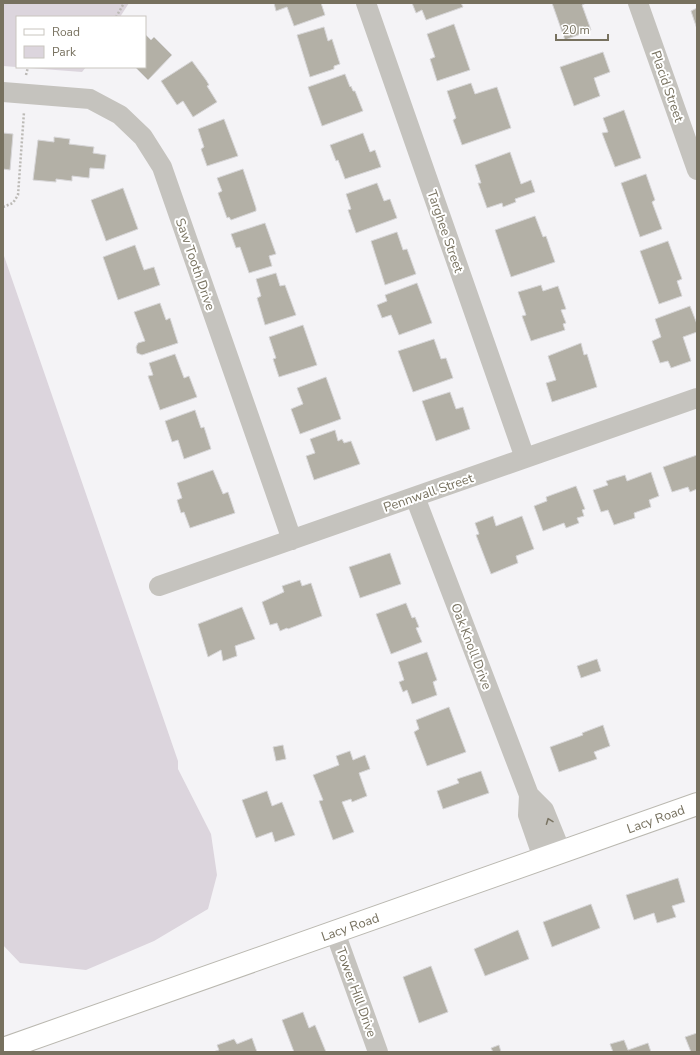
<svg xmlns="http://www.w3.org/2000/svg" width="700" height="1055" font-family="'Nunito Sans',sans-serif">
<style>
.green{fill:#dcd5dd}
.building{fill:#b3b0a6;stroke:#d7d6d8}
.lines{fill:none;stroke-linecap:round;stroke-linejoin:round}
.secondary-casing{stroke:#bab8b0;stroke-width:24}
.path{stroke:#bcbab6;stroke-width:2.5;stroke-dasharray:2 2;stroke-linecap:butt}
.street{stroke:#c5c3be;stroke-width:20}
.secondary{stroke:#fff;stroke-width:22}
.oneway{stroke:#7b7564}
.labels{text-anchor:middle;stroke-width:4;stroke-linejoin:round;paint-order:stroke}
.street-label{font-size:13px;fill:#77715f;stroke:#fff}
</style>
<rect width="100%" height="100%" fill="#f4f3f6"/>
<path class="green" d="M3 3H129L120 17H17V67H86L82 72 3 66Z
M3 253 178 761V769L211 834 217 875 208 909 154 941 86 970 20 963 3 945Z"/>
<path class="building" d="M274 3H321L325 15 294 26 287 7 276 11Z
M412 3H461L463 7 426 20 422 10 416 13Z
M552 3H586L582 5 591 30 565 40Z
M697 8V29L691 11Z
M454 24 470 70 437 81 430 59 435 57 427 34Z
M324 27 328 41 332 39 340 64 334 66V69L310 77 297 35Z
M145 34 151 40 154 37 172 55 148 80 135 67H145Z
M603 52 610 72 594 78 600 96 574 106 560 67Z
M192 61 206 80 209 85 207 86 217 102 193 117 183 101 177 105 161 81Z
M345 74 350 87 351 86 353 91H355L363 111 322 126 308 87Z
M471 83 475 94 497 87 511 128 462 145 453 120 456 118 447 91Z
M624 110 641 158 615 167 602 133 608 132 603 118Z
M224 119 238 156 207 166 201 149 204 147 198 129Z
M3 133 13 134 10 170 3 169Z
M363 133 370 152 375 150 381 167 345 179 338 160 336 161 330 145Z
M54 137 70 139 69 144 94 147 93 153 106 155 104 169 90 168 89 178 72 176V181L56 179V182L33 180 38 140 54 142Z
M510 152 521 184 531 180 535 192 515 199 516 202 503 207 502 203 487 208 478 183H481L475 165Z
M243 169 256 208V211L231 220 229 217 227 218 218 193 222 191 217 178Z
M646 174 655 200 652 202 662 229 640 237 621 183Z
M377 183 384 201 390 199 397 218 356 233 348 210 351 209 346 194Z
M123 188 138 229 106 241 91 200Z
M535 216 543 237 546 236 555 262 511 277 495 230Z
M265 223 276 254 269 256 272 266 249 273 240 247 236 248 231 234Z
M397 232 403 250 407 249 416 274 385 285 371 241Z
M668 241 682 279 677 281 682 296 659 304 640 251Z
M135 245 144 270 154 267 160 285 118 300 103 257Z
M276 273 280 286 285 285 296 315 265 325 257 298 261 296 256 279Z
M417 283 432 323 399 335 391 315 382 318 377 305 387 301 385 295Z
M541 285 543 291 558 286 566 309 561 310 566 323 563 324 565 330 531 341 522 316 526 315 518 292Z
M160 303 166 320 170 318 178 343 142 355 137 353 136 347 138 343 145 341 134 312Z
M690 306 697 324V332L683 337 691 361 671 368 668 361 660 363 652 341 661 337 655 319Z
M303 325 317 365 279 377 273 359 276 358 269 337Z
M434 339 441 359 446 358 453 378 413 392 398 351Z
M581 343 584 355 587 354 597 387 552 402 546 383 556 380 548 356Z
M175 354 184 378 189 376 197 397 160 410 148 376 153 375 149 363Z
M326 377 341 419 300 434 291 409 303 404 297 388Z
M450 392 456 409 463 407 470 429 436 441 422 401Z
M195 410 201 428 204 427 211 449 184 459 178 440 172 442 165 421Z
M335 430 338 441 342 439 344 443 351 441 360 464 314 480 306 456 315 453 310 439Z
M697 455V489L690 492 688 487 672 492 663 467Z
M213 470 223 494 228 492 235 513 190 528 184 512 181 513 177 500 182 498 177 483Z
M651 472 659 496 649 500 651 507 634 513 635 518 614 525 608 510 601 512 593 490 608 485 606 481 625 475 627 481Z
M576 486 585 509 582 510 584 516 577 518 579 523 566 528 564 523 543 531 534 506 547 501 546 497Z
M493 516 496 526 522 516 534 549 516 556 518 563 491 574 476 535 479 534 475 523Z
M390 553 401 584 360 598 349 567Z
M300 580 302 586 311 583 322 616 288 629 287 628 280 631 277 623 270 625 262 602 284 592 282 586Z
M406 603 412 618 415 617 419 627 416 628 422 642 391 654 376 614Z
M242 607 255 639 235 646 237 656 223 661 221 650 208 657 198 624Z
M427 652 437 680 433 682 437 695 412 704 407 690 403 692 399 682 404 680 398 662Z
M597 659 601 671 581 678 577 666Z
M449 707 466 752 427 766 414 732 419 729 416 720Z
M603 725 610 746 594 752 597 759 559 772 550 747 583 735 582 733Z
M283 745 286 759 276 761 273 747Z
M350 751 353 760 365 755 370 769 359 773 367 796 352 802 351 799 342 802 354 832 333 840 319 801 323 800 313 775 339 765 336 756Z
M481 771 489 793 443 809 437 791 459 783 457 779Z
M267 791 272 806 282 802 295 835 275 842 272 832 256 838 242 800Z
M678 878 685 902 672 906 676 917 657 923 654 913 634 920 626 895Z
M591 904 600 928 552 947 543 922Z
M518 930 529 959 485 976 474 949Z
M431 966 448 1012 419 1023 403 977Z
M303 1012 309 1028 315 1025 326 1052H294L282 1020Z
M697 1033V1052H691L685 1037Z
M252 1038 257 1052H213L219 1050 217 1045 234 1039 237 1044Z
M624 1040 628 1050 648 1043 651 1052H613L610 1044Z
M499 1045 501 1052H493L491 1048Z"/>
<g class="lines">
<g class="secondary-casing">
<g id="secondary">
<path id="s1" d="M3 1049 697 804"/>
</g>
</g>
<path class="path" d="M116 17 124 3
M26 75 28 67
M3 207 13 203 18 195 24 112"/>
<path class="street" d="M366 3 525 458
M638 3 697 170
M3 92 90 99 120 115 143 137 162 167 292 540
M415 497 529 795 528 815 543 858
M159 586 697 398
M529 795 544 810 561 852
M335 932 378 1052"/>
<use href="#secondary" class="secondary"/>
</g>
<defs><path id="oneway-chevron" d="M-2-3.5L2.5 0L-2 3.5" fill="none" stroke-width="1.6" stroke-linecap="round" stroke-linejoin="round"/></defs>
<use class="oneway" href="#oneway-chevron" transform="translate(549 821) rotate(-111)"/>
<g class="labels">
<g class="street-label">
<text transform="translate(668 86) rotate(71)" y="5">Placid Street</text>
<text transform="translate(446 231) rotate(71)" y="5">Targhee Street</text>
<text transform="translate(196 264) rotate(71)" y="5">Saw Tooth Drive</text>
<text transform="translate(428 492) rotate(-19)" y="5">Pennwall Street</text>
<text transform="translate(472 646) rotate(69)" y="5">Oak Knoll Drive</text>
<text dy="5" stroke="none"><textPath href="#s1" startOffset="692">Lacy Road</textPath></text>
<text dy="5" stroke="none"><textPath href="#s1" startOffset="368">Lacy Road</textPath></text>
<text transform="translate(357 992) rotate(70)" y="5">Tower Hill Drive</text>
</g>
</g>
<rect width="700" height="1055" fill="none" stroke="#77715f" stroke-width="8"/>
<rect x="16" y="16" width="130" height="52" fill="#ffffff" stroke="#c9c6bf"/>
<rect x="24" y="29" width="20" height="6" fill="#ffffff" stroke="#c9c6bf"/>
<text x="52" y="36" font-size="12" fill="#77715f">Road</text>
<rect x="24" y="46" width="20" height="12" fill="#dcd5dd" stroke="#c9c6bf"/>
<text x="52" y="56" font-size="12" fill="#77715f">Park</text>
<path d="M556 34v6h52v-6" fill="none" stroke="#77715f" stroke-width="2"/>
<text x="562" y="34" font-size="12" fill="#77715f" stroke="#ffffff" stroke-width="3" paint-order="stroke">20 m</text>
</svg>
